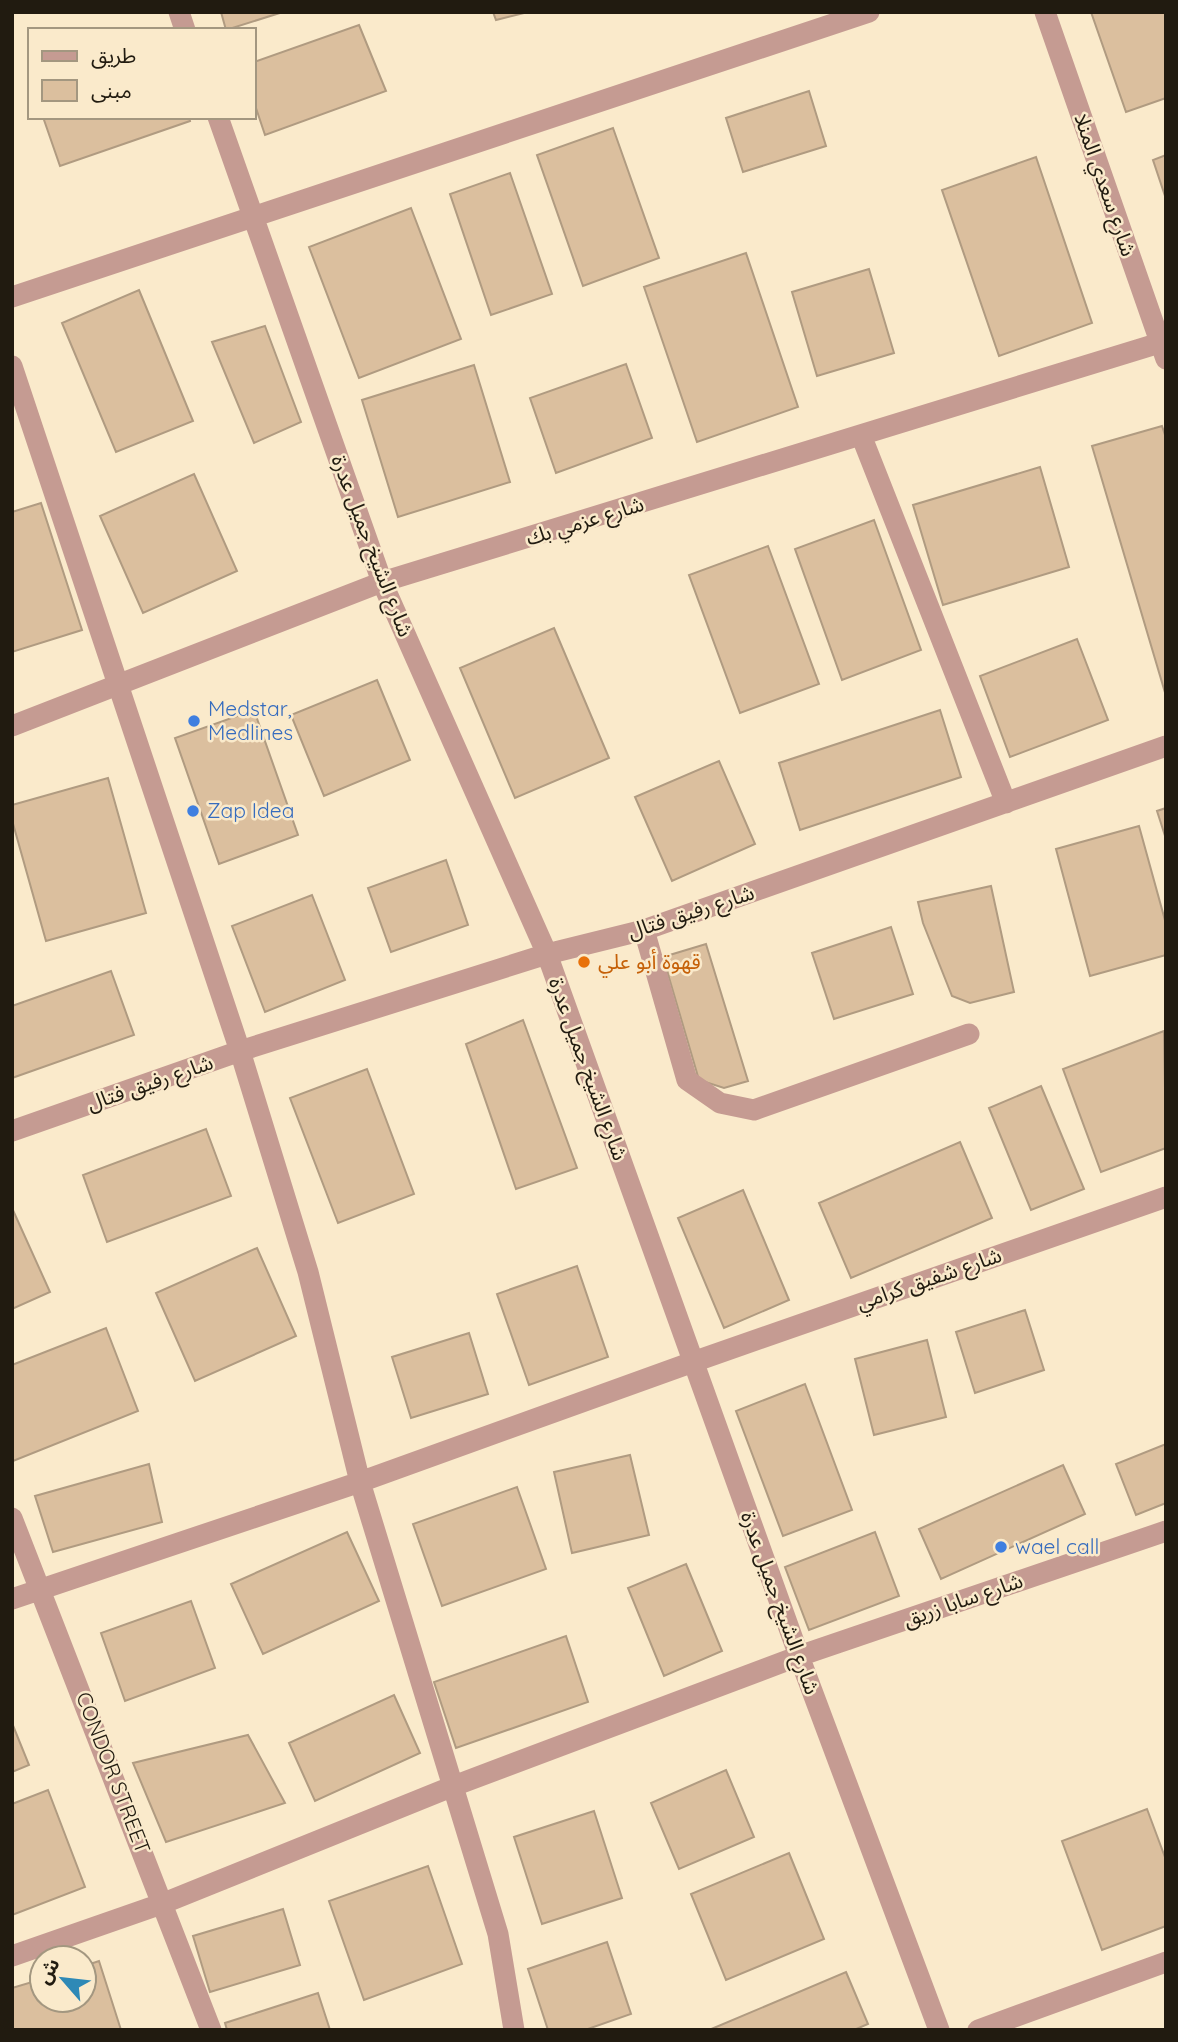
<svg xmlns="http://www.w3.org/2000/svg" width="1178" height="2042" font-family="Quicksand,'Noto Sans Arabic',sans-serif">
<style>
.building{fill:#dbbf9e;stroke:#b09b81;stroke-width:2}
.lines{fill:none;stroke-linecap:round;stroke-linejoin:round}
.service{stroke:#c59b92;stroke-width:21}
.minor{stroke:#c59b92;stroke-width:21}
.shop-dot{fill:#3f7fe0;stroke:#faeacb;stroke-width:2.5}
.food-dot{fill:#e8710a;stroke:#faeacb;stroke-width:2.5}
.labels{text-anchor:middle;stroke-width:5;stroke-linejoin:round;paint-order:stroke}
.street-label{font-size:21px;fill:#211b10;stroke:#faeacb}
.shop-label{font-size:21px;fill:#366cbe;stroke:#faeacb;text-anchor:start}
.food-label{font-size:21px;fill:#c56008;stroke:#faeacb;text-anchor:start}
</style>
<rect width="100%" height="100%" fill="#faeacb"/>
<path class="building" d="M221 12H283L226 30Z
M493 12H528L496 20Z
M1091 12H1166V98L1126 112Z
M359 25 386 91 265 135 254 102V62Z
M809 91 826 146 743 172 726 118Z
M43 117H189L190 121 60 166Z
M613 128 659 258 583 286 537 155Z
M1166 155V199L1153 160Z
M1036 157 1092 323 999 356 942 190Z
M510 173 552 294 491 315 450 194Z
M411 208 461 339 359 378 309 247Z
M746 253 798 407 697 442 644 287Z
M869 269 894 353 817 376 792 292Z
M139 290 193 421 116 452 62 323Z
M265 326 301 422 254 443 212 342Z
M626 364 652 438 556 473 530 398Z
M474 365 510 482 398 517 362 400Z
M1162 426 1166 438V696L1092 446Z
M1040 467 1069 567 943 605 913 505Z
M194 474 237 571 143 613 100 516Z
M41 503 82 630 12 652V512Z
M874 520 921 650 842 680 795 549Z
M768 546 819 684 740 713 689 575Z
M554 628 609 758 515 798 460 668Z
M1077 639 1108 720 1010 757 980 676Z
M377 680 410 760 324 796 291 715Z
M254 710 298 835 219 864 175 738Z
M940 710 961 777 800 830 779 763Z
M719 761 755 844 672 881 635 797Z
M108 778 146 913 46 941 12 820V805Z
M1166 808V839L1157 811Z
M1139 826 1166 924V955L1090 976 1056 849Z
M446 860 468 925 391 952 368 888Z
M991 886 1014 992 970 1003 952 996 923 923 918 902Z
M312 895 345 980 265 1012 232 926Z
M891 927 913 994 834 1019 812 953Z
M706 944 748 1081 724 1088 699 1080 663 957Z
M111 971 134 1035 12 1078V1006Z
M523 1020 577 1168 516 1189 466 1044Z
M1164 1031 1166 1148 1101 1172 1063 1069Z
M367 1069 414 1194 338 1223 290 1098Z
M1041 1086 1084 1189 1031 1210 989 1108Z
M206 1129 231 1196 107 1242 83 1175Z
M960 1142 992 1218 851 1278 819 1203Z
M743 1190 789 1300 724 1328 678 1218Z
M12 1208 50 1292 12 1309Z
M257 1248 296 1336 195 1381 156 1293Z
M577 1266 608 1357 529 1385 497 1294Z
M1025 1310 1044 1370 975 1393 956 1332Z
M106 1328 138 1411 13 1461 12 1365Z
M469 1333 488 1394 411 1418 392 1357Z
M927 1340 946 1417 874 1435 855 1359Z
M805 1384 852 1510 783 1536 736 1411Z
M1166 1444V1503L1136 1515 1116 1464Z
M630 1455 649 1535 572 1553 554 1472Z
M149 1464 162 1522 53 1552 35 1496Z
M1063 1465 1085 1514 941 1579 919 1529Z
M517 1487 546 1569 442 1606 413 1524Z
M347 1532 379 1601 263 1654 231 1584Z
M875 1532 899 1596 809 1630 785 1567Z
M686 1564 722 1651 664 1676 628 1588Z
M191 1601 215 1668 125 1701 101 1633Z
M566 1636 588 1702 456 1748 434 1682Z
M394 1695 420 1753 315 1801 289 1743Z
M12 1723 29 1765 12 1772Z
M248 1735 285 1803 166 1842 133 1763Z
M726 1770 754 1837 679 1869 651 1803Z
M48 1790 85 1887 12 1915V1804Z
M1147 1809 1166 1860V1926L1102 1950 1062 1841Z
M594 1811 622 1898 542 1924 514 1837Z
M789 1853 824 1939 726 1980 691 1894Z
M428 1866 462 1964 364 2000 329 1901Z
M283 1909 300 1965 210 1992 193 1936Z
M607 1942 631 2014 585 2030H548L528 1969Z
M99 1961 121 2030H12V1988L42 1979V2000H84V1966Z
M846 1972 868 2024 854 2030H709Z
M318 1993 330 2030H227L225 2023Z"/>
<g class="lines">
<path class="service" d="M644 930 687 1080 720 1103 754 1110 969 1034"/>
<path class="minor" d="M179 12 185 30
M1045 12 1166 359
M218 117 382 582 547 954 799 1656 939 2030
M12 297 869 12
M12 366 240 1051 308 1272 360 1482 498 1934 514 2030
M861 435 1006 803
M12 726 382 582 1166 341
M12 1131 240 1051 547 954 644 930 1166 746
M12 1518 211 2030
M12 1599 360 1482 693 1362 1166 1197
M12 1956 164 1903 451 1787 799 1656 1166 1531
M978 2030 1166 1962"/>
</g>
<g class="shop-dot">
<circle cx="194" cy="721" r="7"/>
<circle cx="193" cy="811" r="7"/>
<circle cx="1001" cy="1547" r="7"/>
</g>
<circle class="food-dot" cx="584" cy="962" r="7"/>
<g class="labels">
<g class="street-label">
<text transform="translate(1105 185) rotate(71)" y="7">شارع سعدي المنلا</text>
<text transform="translate(585 521) rotate(-17)" y="7">شارع عزمي بك</text>
<text transform="translate(372 546) rotate(69)" y="7">شارع الشيخ جميل عدرة</text>
<text transform="translate(691 912) rotate(-18)" y="7">شارع رفيق فتال</text>
<text transform="translate(588 1069) rotate(70)" y="7">شارع الشيخ جميل عدرة</text>
<text transform="translate(150 1083) rotate(-19)" y="7">شارع رفيق فتال</text>
<text transform="translate(929 1279) rotate(-19)" y="7">شارع شفيق كرامي</text>
<text transform="translate(963 1600) rotate(-19)" y="7">شارع سابا زريق</text>
<text transform="translate(780 1603) rotate(70)" y="7">شارع الشيخ جميل عدرة</text>
<text transform="translate(113 1773) rotate(69)" y="7">CONDOR STREET</text>
</g>
<g class="shop-label">
<text x="208" y="716">Medstar,<tspan x="208" dy="24">Medlines</tspan></text>
<text x="207" y="818">Zap Idea</text>
<text x="1015" y="1554">wael call</text>
</g>
<g class="food-label">
<text x="598" y="969">قهوة أبو علي</text>
</g>
</g>
<rect width="1178" height="2042" fill="none" stroke="#211b10" stroke-width="28"/>
<rect x="28" y="28" width="228" height="91" fill="#faeacb" stroke="#a39780" stroke-width="2"/>
<rect x="42" y="51" width="35" height="10" fill="#c59b92" stroke="#a39780" stroke-width="2"/>
<text x="91" y="63" font-size="21" fill="#211b10">طريق</text>
<rect x="42" y="80" width="35" height="21" fill="#dbbf9e" stroke="#a39780" stroke-width="2"/>
<text x="91" y="98" font-size="21" fill="#211b10">مبنى</text>
<g transform="translate(63 1979) rotate(298)"><circle r="33" fill="#faeacb" stroke="#a39780" stroke-width="2"/>
<path d="M0-5L12 26L0 18L-12 26Z" fill="#2e89b6"/>
<text y="-10" font-size="19" font-weight="bold" text-anchor="middle" fill="#211b10">ش</text>
</g>
</svg>
